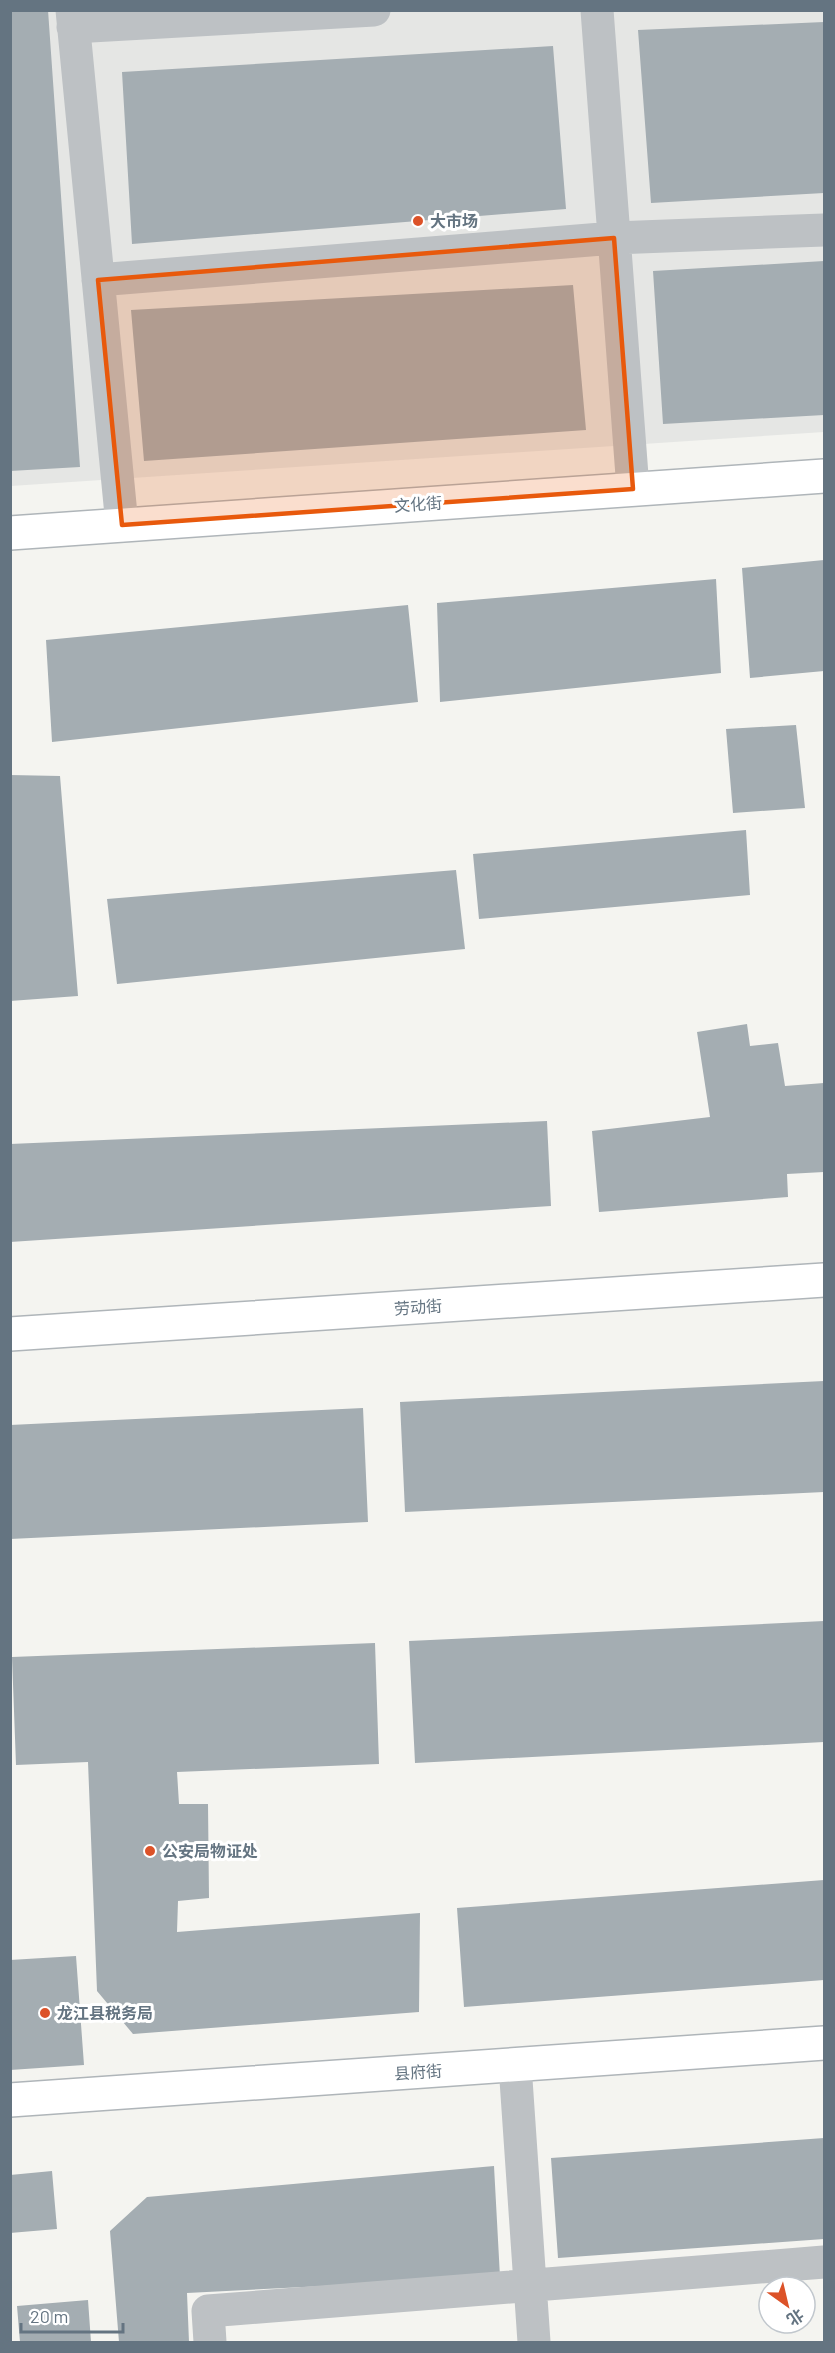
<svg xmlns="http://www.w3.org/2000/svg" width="835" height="2353" font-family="Barlow,'Noto Sans SC',sans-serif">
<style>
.built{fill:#e5e6e4}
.building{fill:#a4adb2}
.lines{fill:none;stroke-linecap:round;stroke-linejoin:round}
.secondary-casing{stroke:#afb5b9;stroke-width:36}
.street{stroke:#bdc1c4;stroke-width:33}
.secondary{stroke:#fff;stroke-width:33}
.marked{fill:#e8590c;fill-opacity:0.2;stroke:#e8590c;stroke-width:4.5;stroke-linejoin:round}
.poi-dot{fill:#dc5228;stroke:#fff;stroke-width:2}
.labels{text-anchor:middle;stroke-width:6;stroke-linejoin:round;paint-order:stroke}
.poi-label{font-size:16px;font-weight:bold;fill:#647481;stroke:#fff;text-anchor:start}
.street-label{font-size:16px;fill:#647481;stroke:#fff}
</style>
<rect width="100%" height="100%" fill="#f4f4f0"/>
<path class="built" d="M11 11H824V432L11 486Z"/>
<path class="building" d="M10 10H48L80 467 10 471Z
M824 22V193L651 203 638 30Z
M553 46 566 209 132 244 122 72Z
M824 261V415L663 424 653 271Z
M573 285 586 430 144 461 131 310Z
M824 560V671L750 678 742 568Z
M716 579 721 673 440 702 437 603Z
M408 605 418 702 52 742 46 640Z
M796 725 805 808 733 813 726 729Z
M10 775 60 776 78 996 10 1001Z
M746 830 750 895 479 919 473 854Z
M456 870 465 949 117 984 107 899Z
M747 1024 750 1046 778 1043 785 1086 824 1083V1172L787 1174 788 1197 599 1212 592 1131 710 1117 697 1032Z
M547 1121 551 1206 10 1242V1144Z
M824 1381V1492L405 1512 400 1402Z
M363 1408 368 1522 10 1539V1425Z
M824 1621V1742L415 1763 409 1641Z
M375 1643 379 1764 177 1772 179 1804H208L209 1898 178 1901 177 1932 420 1913 419 2012 133 2034 97 1991 88 1762 16 1765 12 1657Z
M824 1880V1980L464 2007 457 1908Z
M76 1956 84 2065 10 2070V1960Z
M824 2138V2239L558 2258 551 2158Z
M494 2166 500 2277 187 2293 189 2342H119L110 2231 147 2197Z
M52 2171 57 2229 10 2233V2175Z
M88 2300 91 2342H20L17 2306Z"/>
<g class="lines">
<g class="secondary-casing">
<path id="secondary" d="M10 533 824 476
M10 1334 824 1280
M10 2100 824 2043"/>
</g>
<path class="street" d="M72 10 122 525
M597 10 633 489
M73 27 374 10
M98 280 614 238 824 230
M515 2065 534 2342
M210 2342 208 2311 824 2262"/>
<use href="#secondary" class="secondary"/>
</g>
<path class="marked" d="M614 238 633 489 122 525 98 280Z"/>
<g class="poi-dot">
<circle cx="418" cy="221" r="6"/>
<circle cx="150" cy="1851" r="6"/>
<circle cx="45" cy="2013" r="6"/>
</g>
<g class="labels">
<g class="poi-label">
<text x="430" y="227">大市场</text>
<text x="162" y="1857">公安局物证处</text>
<text x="57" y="2019">龙江县税务局</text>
</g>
<g class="street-label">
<text transform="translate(418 504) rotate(-4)" y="6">文化街</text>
<text transform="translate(418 1307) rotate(-4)" y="6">劳动街</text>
<text transform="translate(418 2072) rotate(-4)" y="6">县府街</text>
</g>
</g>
<rect width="835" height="2353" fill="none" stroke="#647481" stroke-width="24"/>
<g transform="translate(787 2305) rotate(146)"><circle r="28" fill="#ffffff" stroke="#c1c7cd" stroke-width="1.5"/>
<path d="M0-4.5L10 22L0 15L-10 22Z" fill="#dc5228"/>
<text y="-9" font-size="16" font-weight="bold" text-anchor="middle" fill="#647481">北</text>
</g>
<path d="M21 2323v9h102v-9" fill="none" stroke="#647481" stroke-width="3"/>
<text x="30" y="2323" font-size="18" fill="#647481" stroke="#ffffff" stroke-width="4.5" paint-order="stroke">20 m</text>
</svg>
